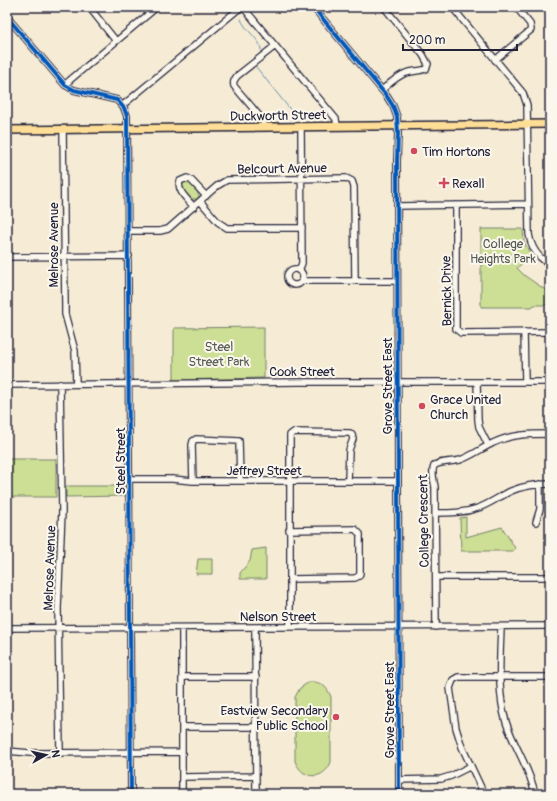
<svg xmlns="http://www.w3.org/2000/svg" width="557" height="801" font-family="Pangolin,sans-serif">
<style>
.green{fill:#ccdf94;stroke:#778068}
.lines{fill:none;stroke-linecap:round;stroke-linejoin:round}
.stream{stroke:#6491a8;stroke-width:1}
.minor-casing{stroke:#22223b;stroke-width:8}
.major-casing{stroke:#22223b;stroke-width:10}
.minor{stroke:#fbf7ec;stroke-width:5.5}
.major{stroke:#fedd96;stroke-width:7}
.cycleway-casing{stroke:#fbf7ec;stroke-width:6}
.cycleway{stroke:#0057b8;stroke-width:4}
.poi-dot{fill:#d1495b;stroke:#fbf7ec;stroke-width:1.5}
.labels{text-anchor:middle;stroke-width:4;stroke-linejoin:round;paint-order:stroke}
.street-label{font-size:13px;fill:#22223b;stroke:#fbf7ec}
.poi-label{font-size:13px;fill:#22223b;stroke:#fbf7ec;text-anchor:start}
.park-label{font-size:13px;fill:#555b56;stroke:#fbf7ec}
</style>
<rect width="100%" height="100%" fill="#f6ecd6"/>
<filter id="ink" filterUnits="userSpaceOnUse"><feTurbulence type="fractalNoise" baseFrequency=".025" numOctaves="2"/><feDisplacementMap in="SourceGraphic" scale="8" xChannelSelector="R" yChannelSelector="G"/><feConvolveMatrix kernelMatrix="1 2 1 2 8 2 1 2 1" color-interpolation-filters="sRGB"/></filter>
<g filter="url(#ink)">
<path class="green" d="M186 180C191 182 198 191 199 197L197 199H191L182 189 181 183Z
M481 229H523L524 242 531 255 517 268 525 276 550 293V305H534L532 307H481Z
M264 327V378L174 380V328Z
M7 459H56V497H7Z
M66 486H125V496L66 497Z
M466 517V537L502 527 515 548 513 551H461L460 518Z
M266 548V579H240V573L250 561 252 550Z
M198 559H212V574H196Z
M309 682C320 681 327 686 331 697V762C324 781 302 780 295 761V697L300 688Z"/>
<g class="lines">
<path class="stream" d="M241 19C244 30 262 40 261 50
M256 67 297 118"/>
<g class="minor-casing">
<path id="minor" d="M89 7 116 41
M243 7 336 119 337 126
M313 7 386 95 393 106 397 117 398 133 397 160 399 794
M452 7 523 93 527 105 529 234C531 247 538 258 550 264
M7 17 65 85 74 90 117 100 124 108 127 116 131 794
M495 60 531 30 530 24 516 7
M65 85 70 80 157 7
M382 90C389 84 397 76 406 73 413 71 420 71 426 69L428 64 423 55 384 7
M123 105 241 7
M265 127 262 119 234 86C233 82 234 80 237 76L275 46
M63 129 65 306V314L75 351 76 384
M200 201 218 222 227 228H302
M456 205V329L461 333 550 332
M397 206 528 204
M194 207C188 200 176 190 180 181L187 178 191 180 206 196
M128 231H160L168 229 217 186 227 180 346 178 352 181 354 187 355 281
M7 257 129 256
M287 277a8 8 0 1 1 16 0a8 8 0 1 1-16 0Z
M299 271 302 263 301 127
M302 281H397
M524 332 525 382
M477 382 478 420 479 427 488 445
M60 384 62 511 58 608 60 753
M7 385 300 382H550
M130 479H172L193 481H398
M193 481 192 445 193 441 196 439 239 441 240 480
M435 513C450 513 464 513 478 508 490 504 500 496 511 491 523 486 537 484 550 484
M536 522 540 509V484
M289 530 355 529 360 534V573L359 576 355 578 290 579
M436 577H550
M255 627 256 794
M290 627V435L294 432 350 433 352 435 353 439 349 450 348 481
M436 627 435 487C434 481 431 472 434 466 438 461 454 462 460 460 472 456 482 448 493 443 511 434 530 434 550 434
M501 627C500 658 497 692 506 722 514 747 530 768 535 794
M7 628 550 626
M182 628V794
M182 677H256
M182 727H255
M7 751 30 753 182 752
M182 777 255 776
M399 780 441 779 451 776 471 766
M484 794 462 747 456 728 450 688 453 680 458 677H550"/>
</g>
<g class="major-casing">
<path id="major" d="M7 130 550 124"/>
</g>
<use href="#minor" class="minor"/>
<use href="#major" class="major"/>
<g class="cycleway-casing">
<path id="cycleway" d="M313 7 386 95 393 106 397 117 398 133 397 160 399 794
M7 17 65 85 74 90 117 100 124 108 127 116 131 794"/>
</g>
<use href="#cycleway" class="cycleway"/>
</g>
</g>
<g class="poi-dot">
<circle cx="414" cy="151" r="4"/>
<path d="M442 177h4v4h4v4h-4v4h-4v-4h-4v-4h4z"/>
<circle cx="422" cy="406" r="4"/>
<circle cx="336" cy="717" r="4"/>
</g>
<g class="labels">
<g class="street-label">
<text transform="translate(278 115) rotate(-1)" y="5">Duckworth Street</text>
<text transform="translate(282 168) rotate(-1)" y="5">Belcourt Avenue</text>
<text transform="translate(53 245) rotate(-90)" y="5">Melrose Avenue</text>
<text transform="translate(446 291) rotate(-91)" y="5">Bernick Drive</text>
<text x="302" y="376">Cook Street</text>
<text transform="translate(387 386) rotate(-90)" y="5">Grove Street East</text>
<text transform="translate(120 461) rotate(-90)" y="5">Steel Street</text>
<text x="264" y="475">Jeffrey Street</text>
<text transform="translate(423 521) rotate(-91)" y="5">College Crescent</text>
<text transform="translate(49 568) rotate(-88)" y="5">Melrose Avenue</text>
<text x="278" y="621">Nelson Street</text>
<text transform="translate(389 710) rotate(-90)" y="5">Grove Street East</text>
</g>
<g class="poi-label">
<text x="422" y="156">Tim Hortons</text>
<text x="452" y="188">Rexall</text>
<text x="430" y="404">Grace United<tspan x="430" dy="15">Church</tspan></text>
<text x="328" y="715" text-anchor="end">Eastview Secondary<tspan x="328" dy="15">Public School</tspan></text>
</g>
<g class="park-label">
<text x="503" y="248">College<tspan x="503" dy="15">Heights Park</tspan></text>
<text x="219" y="351">Steel<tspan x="219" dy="15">Street Park</tspan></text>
</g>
</g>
<rect width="557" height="801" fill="none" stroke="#fbf7ec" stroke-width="24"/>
<rect x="12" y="12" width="533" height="777" fill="none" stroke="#22223b" stroke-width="1.5" filter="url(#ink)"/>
<g transform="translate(46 755) rotate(82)" stroke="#fbf7ec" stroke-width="3" paint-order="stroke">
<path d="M0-3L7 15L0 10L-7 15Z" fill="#22223b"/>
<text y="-6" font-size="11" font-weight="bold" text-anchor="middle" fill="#22223b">N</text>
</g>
<path d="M403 44v6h114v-6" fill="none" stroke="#22223b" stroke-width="2"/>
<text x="409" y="44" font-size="12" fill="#22223b" stroke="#fbf7ec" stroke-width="3" paint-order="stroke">200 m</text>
</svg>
